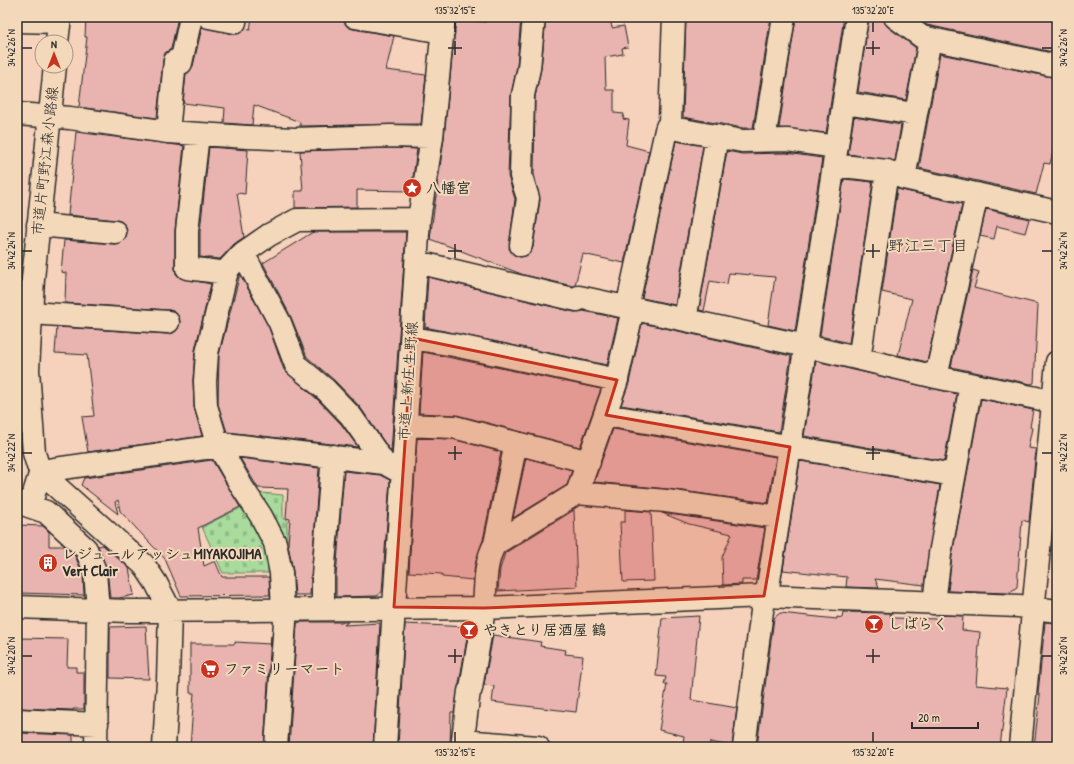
<svg xmlns="http://www.w3.org/2000/svg" width="1074" height="764" font-family="'Patrick Hand','Klee One',sans-serif">
<style>
.cemetery{fill:url(#cemetery-stones);stroke:#6a8364}
.building{fill:#e9b3af;stroke:#2b2b2b}
.lines{fill:none;stroke-linecap:round;stroke-linejoin:round}
.street-casing{stroke:#2b2b2b;stroke-width:25}
.secondary-casing{stroke:#2b2b2b;stroke-width:25}
.street{stroke:#f3d8ba;stroke-width:22}
.secondary{stroke:#f3d8ba;stroke-width:22}
.marked{fill:#c8321e;fill-opacity:0.2;stroke:#c8321e;stroke-width:3;stroke-linejoin:round}
.ticks{fill:none;stroke:#2b2b2b;stroke-width:1.5}
.labels{text-anchor:middle;stroke-width:4;stroke-linejoin:round;paint-order:stroke}
.street-label{font-size:15px;fill:#2b2b2b;stroke:#f3d8ba}
.poi-label{font-size:15px;font-weight:bold;fill:#2b2b2b;stroke:#f3d8ba;text-anchor:start}
.neighbourhood-label{font-size:16px;fill:#2b2b2b;stroke:#f3d8ba}
.neatline{fill:none;stroke:#2b2b2b;stroke-width:1.5}
.ticks-label{font-size:10px;text-anchor:middle;fill:#2b2b2b}
</style>
<defs>
<pattern id="cemetery-stones" width="16" height="16" patternUnits="userSpaceOnUse"><rect width="16" height="16" fill="#a8db9c"/><path d="M2 7V4a2 2 0 0 1 4 0v3zM10 15v-3a2 2 0 0 1 4 0v3z" fill="#91bc87"/></pattern>
</defs>
<rect width="100%" height="100%" fill="#f6d1bb"/>
<filter id="ink" filterUnits="userSpaceOnUse"><feTurbulence type="fractalNoise" baseFrequency=".025" numOctaves="2"/><feDisplacementMap in="SourceGraphic" scale="8" xChannelSelector="R" yChannelSelector="G"/><feConvolveMatrix kernelMatrix="1 2 1 2 8 2 1 2 1" color-interpolation-filters="sRGB"/></filter>
<g filter="url(#ink)">
<path class="cemetery" d="M251 492 283 495V519H287V541H279Z
M248 504 276 573H223L202 527Z"/>
<path class="building" d="M86 17H178L171 49 165 53 163 60 157 118 79 107 87 37H85Z
M252 17H343L347 26 353 29 394 36 386 70 426 75 421 124 300 126V122L254 105 252 125 224 123 225 108 183 103 186 74 193 66 202 27 233 34H239L245 29 250 30Z
M485 17H521L517 66 511 95 508 176 515 199 509 249 514 255 520 257 526 256 531 252 533 247 540 200 534 174 535 97 541 69 546 17H610L612 28 624 26 628 47 622 48 623 54 605 57 606 90H614V113L624 114 623 119 629 120 626 145 649 151 624 263 583 254 575 285 573 286 524 275 430 239 444 138 456 18 485 22Z
M686 17H771L753 128H743L683 117Z
M796 17H844L826 133 779 128Z
M869 17H882L888 27 916 48 906 100 858 92Z
M916 17H1057V53L927 25Z
M940 54 1057 78V135L1050 164 1044 163 1036 194 919 168Z
M854 117 901 125 895 161 848 154Z
M76 132 184 146 175 230V268L176 274 180 278 211 284 195 350 193 380 194 407 202 436 88 452 82 417 94 416 87 355 55 353 57 327 167 334 173 333 178 329 180 322 179 317 175 312 169 310 65 303 66 273 61 272 64 240 114 244 121 243 125 239 127 233 126 226 122 222 117 220 68 215Z
M676 141 703 146 675 305 642 298Z
M209 147 248 150 245 194 237 193 244 237 234 244 220 259 200 257V232Z
M390 148 417 149 411 191 357 190V207L295 208V191H303L300 151Z
M727 151 742 154 786 153 822 158 795 331 768 325 775 277 729 273 727 284 710 281 704 311 699 310Z
M844 179 873 182 849 343 820 336Z
M897 189 962 204 927 362 898 355 912 299 882 292Z
M986 209 1029 219 1025 233 997 226 994 239 980 236Z
M313 232H406L391 452 360 407 334 380 307 357 291 317 263 263Z
M973 270 979 272 974 288 1038 304 1034 383 1031 384 951 367Z
M240 274 269 328 284 370 317 399 341 424 358 447 227 432 218 404 219 355Z
M428 277 574 312 583 311 618 318 607 365 425 327Z
M642 323 791 356 779 432 621 405 629 383Z
M423 352 601 389 580 447 457 415 419 413Z
M816 361 957 394 944 461 804 436Z
M981 399 1033 410 1030 427 1032 428 1028 448 1036 449 1029 522 1022 520 1017 587 1009 593 948 591 952 556Z
M613 429 776 457 768 503 668 489 594 482Z
M417 438 452 439 501 452 483 540 475 564 473 580 442 577V574L409 572Z
M240 458 319 468 310 595H295L293 571 288 544 290 519 286 518 288 489 258 488Z
M526 458 572 470 567 485 513 518Z
M212 460 240 507 198 528 204 566 215 561 222 577H269L270 595 181 596 165 559 120 511 118 500 115 502 118 514 81 485 84 478Z
M800 461 940 485 924 585 875 579 879 588 846 587 847 577 783 570Z
M344 471 380 475 390 480 382 592 377 596 336 597V577Z
M1057 493V526L1054 525Z
M574 510 577 587 498 591 500 569 505 553Z
M625 510 651 512 654 581 623 582 620 522H625Z
M662 513 765 528 756 580H742V584L723 585 722 557 732 534 689 524Z
M17 525 43 526 49 532V546H65L75 556 83 574 84 595 18 593Z
M103 545 129 568 134 595 119 598H110L107 570 98 546Z
M843 612 890 613 891 618 941 619V615L963 616 962 630 980 632 976 685 1007 688 1000 747H757L774 618 780 613 837 619V617L842 618Z
M699 616 691 700 737 708 732 746 710 742 709 747H708L683 743 684 736 659 730 667 684H664L666 677 656 676 662 618Z
M299 622H348L344 625 380 623 373 747H289L297 624Z
M1045 622 1057 623V747H1034L1040 695 1038 694Z
M405 624 469 627 454 712H451L450 747H398Z
M146 626 149 679 110 678V627Z
M493 635 541 642 540 646 566 650 565 654 583 656 576 712 492 702 494 686 484 685Z
M271 636 264 747H190L194 693H190V644H235V642L270 644Z
M17 638 68 639 67 667H76V672H84V709H73V710L17 708Z
M17 733 73 735V747H17Z"/>
<g class="lines">
<g class="street-casing">
<path id="street" d="M209 17 235 22 236 17
M355 17 443 32
M895 17 922 37 1057 66
M17 21 59 22
M844 103 915 114
M17 114 70 118 168 132 247 137 295 139 390 136 432 137
M667 127 742 141 787 140 837 147
M168 132 175 61 181 63 191 17
M198 134 187 231V268L227 273
M764 140 784 17
M834 165 887 171 904 178 1057 212
M904 178 930 39
M38 225 115 232
M521 245 528 198 521 176 523 95 529 68 534 17
M243 253 280 323 296 365 326 390 351 416 384 463 402 473
M417 262 577 300 579 297 806 346 936 377 1041 399 1057 405
M627 308 666 130 670 122 674 17
M30 313 168 322
M685 320 717 136
M412 338 454 345 617 380
M857 358 861 347 887 171
M936 377 977 194
M606 415 954 475
M405 425 454 427 589 462
M217 443 384 463
M577 493 616 383 633 309
M17 502 46 512 86 549 95 571 98 611 96 747
M30 506 41 471 219 446
M495 544 577 493 666 501 779 517
M934 603 940 554 971 385
M323 608V576L333 456
M17 720 97 724
M463 741 538 747
M276 747 285 622 283 609 281 573 275 543 261 516 242 487 217 443 206 406 205 381 207 353 227 270 243 253 269 235 297 220 419 219
M385 747 419 219 432 137 444 17
M462 747 469 691 471 689C475 662 481 634 484 607 486 585 484 563 495 544L516 443
M744 747 764 596 768 587 770 574 857 17"/>
</g>
<g class="secondary-casing">
<path id="secondary" d="M57 42 60 17
M55 66 33 279 28 370 34 453 38 466 48 479 144 565 156 583 170 610 168 681 164 747
M17 607 129 611 484 608 764 596 1019 606 1057 611
M1020 747 1057 362"/>
</g>
<use href="#street" class="street"/>
<use href="#secondary" class="secondary"/>
</g>
</g>
<path class="marked" d="M412 338 617 380 606 415 790 447 764 596 484 608 394 607Z"/>
<path class="ticks" d="M455 22V32M873 22V32M455 41V55M873 41V55M22 48H32M448 48H462M866 48H880M1042 48H1052M455 244V258M873 244V258M22 251H32M448 251H462M866 251H880M1042 251H1052M455 446V460M873 446V460M22 453H32M448 453H462M866 453H880M1042 453H1052M455 649V663M873 649V663M22 656H32M448 656H462M866 656H880M1042 656H1052M455 732V742M873 732V742"/>
<defs>
<g id="sight-disc" transform="scale(1)"><circle r="9.5" fill="#c8321e" stroke="#f3d8ba"/><path d="M0-6L1.8-2.2L6-1.7L2.9 1.2L3.7 5.4L0 3.3L-3.7 5.4L-2.9 1.2L-6-1.7L-1.8-2.2Z" fill="#fff"/></g>
<g id="building-disc" transform="scale(1)"><circle r="9.5" fill="#c8321e" stroke="#f3d8ba"/><path d="M-4-6H4V6H1V3H-1V6H-4ZM-2.5-4.3h1.7v1.8h-1.7ZM.8-4.3h1.7v1.8H.8ZM-2.5-1h1.7V.8h-1.7ZM.8-1h1.7V.8H.8Z" fill="#fff"/></g>
<g id="bar-disc" transform="scale(1)"><circle r="9.5" fill="#c8321e" stroke="#f3d8ba"/><path d="M-6-5H6L.8 .8V4.5H3.5V6h-7V4.5H-.8V.8Z" fill="#fff"/></g>
<g id="supermarket-disc" transform="scale(1)"><circle r="9.5" fill="#c8321e" stroke="#f3d8ba"/><path d="M-6-5.5h2.5l.6 2H6L4.5 2H-2.5L-4.4-4H-6ZM-1.5 3.2a1.3 1.3 0 1 0 .1 0ZM3 3.2a1.3 1.3 0 1 0 .1 0Z" fill="#fff"/></g>
</defs>
<g fill-rule="evenodd">
<use href="#sight-disc" x="412" y="188"/>
<use href="#building-disc" x="48" y="563"/>
<use href="#bar-disc" x="874" y="624"/>
<use href="#bar-disc" x="469" y="630"/>
<use href="#supermarket-disc" x="210" y="669"/>
</g>
<g class="labels">
<g class="street-label">
<text transform="translate(45 161) rotate(-84)" y="5">市道片町野江森小路線</text>
<text transform="translate(408 381) rotate(-86)" y="5">市道上新庄生野線</text>
</g>
<g class="poi-label">
<text x="426" y="193">八幡宮</text>
<text x="62" y="559">レジュールアッシュMIYAKOJIMA<tspan x="62" dy="17">Vert Clair</tspan></text>
<text x="888" y="629">しばらく</text>
<text x="483" y="635">やきとり居酒屋 鶴</text>
<text x="224" y="674">ファミリーマート</text>
</g>
<g class="neighbourhood-label">
<text x="928" y="251">野江三丁目</text>
</g>
</g>
<rect width="1074" height="764" fill="none" stroke="#f3d8ba" stroke-width="44"/>
<g transform="translate(54 54)"><circle r="19" fill="#f3d8ba" stroke="#a39381"/>
<path d="M0-3L7 15L0 10L-7 15Z" fill="#c8321e"/>
<text y="-6" font-size="11" font-weight="bold" text-anchor="middle" fill="#2b2b2b">N</text>
</g>
<path d="M912 722v6h66v-6" fill="none" stroke="#2b2b2b" stroke-width="2"/>
<text x="918" y="722" font-size="12" fill="#2b2b2b" stroke="#f3d8ba" stroke-width="3" paint-order="stroke">20 m</text>
<rect x="22" y="22" width="1030" height="720" class="neatline"/>
<g class="ticks-label">
<text x="455" y="14">135°32'15"E</text>
<text x="873" y="14">135°32'20"E</text>
<text transform="translate(11 48) rotate(-90)" y="4">34°42'26"N</text>
<text transform="translate(1063 48) rotate(-90)" y="4">34°42'26"N</text>
<text transform="translate(11 251) rotate(-90)" y="4">34°42'24"N</text>
<text transform="translate(1063 251) rotate(-90)" y="4">34°42'24"N</text>
<text transform="translate(11 453) rotate(-90)" y="4">34°42'22"N</text>
<text transform="translate(1063 453) rotate(-90)" y="4">34°42'22"N</text>
<text transform="translate(11 656) rotate(-90)" y="4">34°42'20"N</text>
<text transform="translate(1063 656) rotate(-90)" y="4">34°42'20"N</text>
<text x="455" y="756">135°32'15"E</text>
<text x="873" y="756">135°32'20"E</text>
</g>
</svg>
